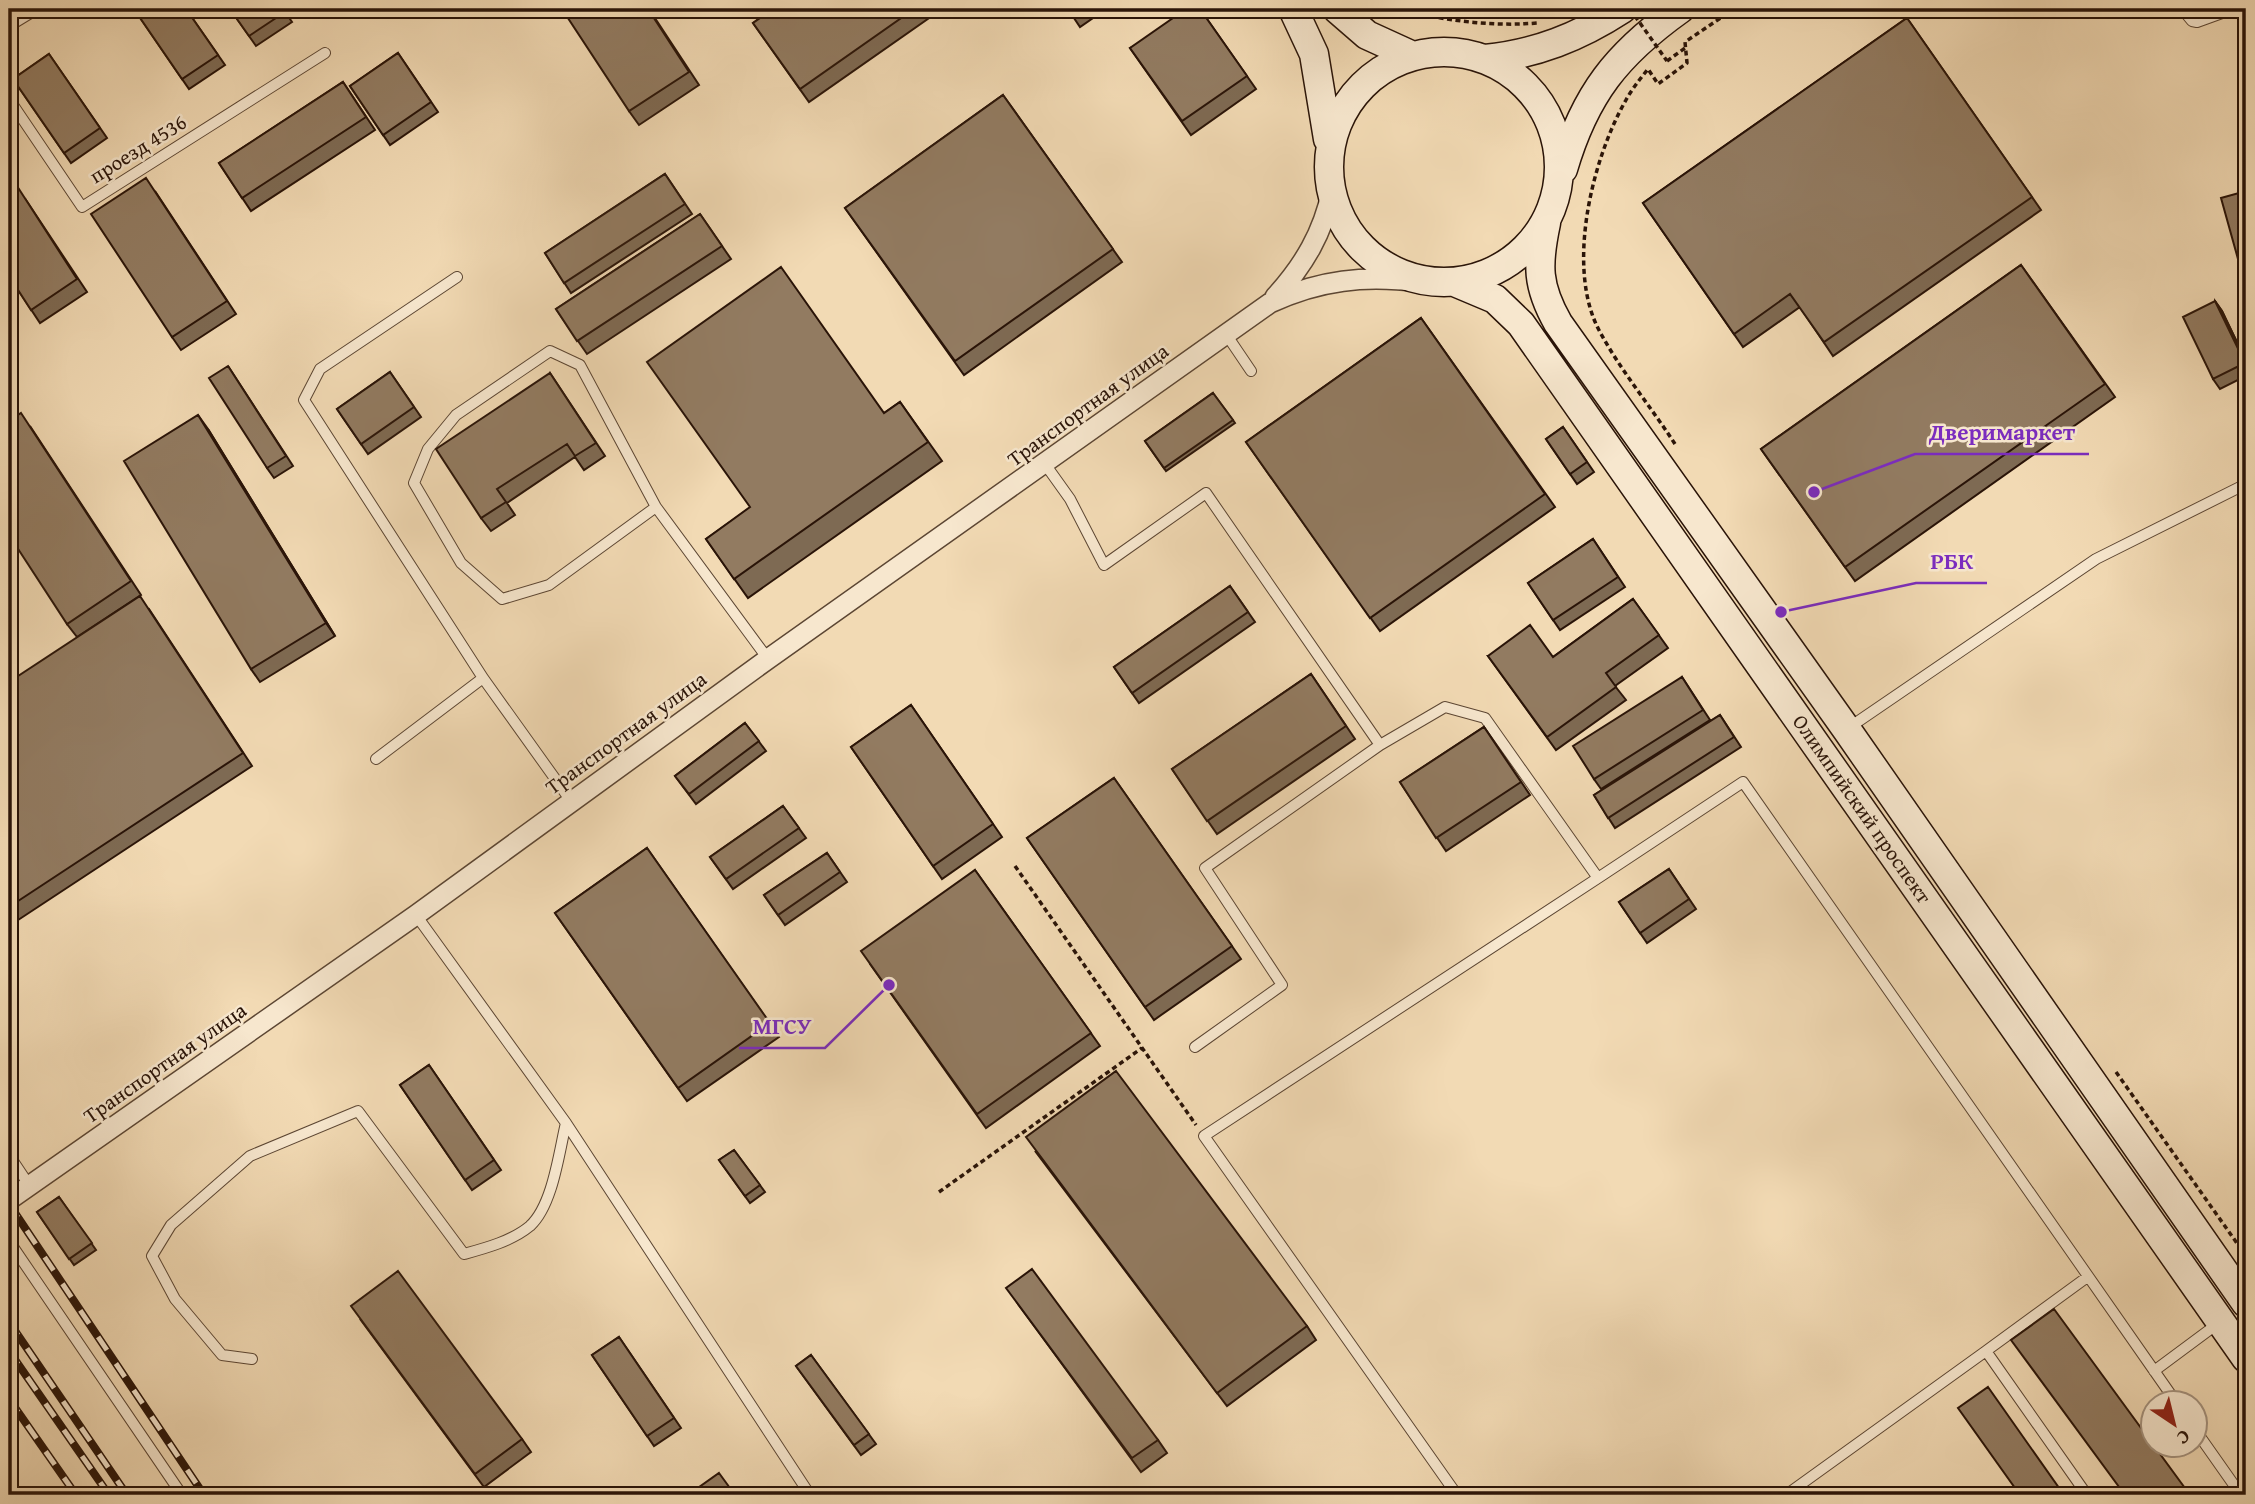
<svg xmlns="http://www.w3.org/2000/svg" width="2255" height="1504" font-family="'Gentium Book Plus',serif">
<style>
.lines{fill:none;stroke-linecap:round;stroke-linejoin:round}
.lane-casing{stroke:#5c4633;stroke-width:12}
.street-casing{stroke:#5c4633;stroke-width:22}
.secondary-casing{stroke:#2a1408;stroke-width:31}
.path{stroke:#2a1408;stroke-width:3.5;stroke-dasharray:5 3.5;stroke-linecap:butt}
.lane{stroke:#f7e7ce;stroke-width:10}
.street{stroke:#f7e7ce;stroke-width:19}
.secondary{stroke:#f7e7ce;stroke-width:28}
.rail-casing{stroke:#2a1408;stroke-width:8}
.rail{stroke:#f7e7ce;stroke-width:5;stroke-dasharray:16;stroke-linecap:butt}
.path-bridge{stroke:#2a1408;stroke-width:3.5;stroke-dasharray:5 3.5;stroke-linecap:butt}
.wall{fill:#7e6a53;stroke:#2a1408;stroke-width:2}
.shaded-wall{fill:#665644;stroke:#2a1408;stroke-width:2}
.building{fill:#927b61;stroke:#2a1408;stroke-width:2}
.labels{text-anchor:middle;stroke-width:5;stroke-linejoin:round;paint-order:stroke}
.street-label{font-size:21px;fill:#2a1408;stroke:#f7e7ce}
.leader{fill:none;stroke:#7b2cbf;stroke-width:2.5}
.callout-dot{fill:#7b2cbf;stroke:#f7e7ce;stroke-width:2.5}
.callout-label{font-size:23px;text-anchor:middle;font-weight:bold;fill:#7b2cbf;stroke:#f7e7ce;stroke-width:5;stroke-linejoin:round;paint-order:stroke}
</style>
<rect width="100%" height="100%" fill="#f2dab4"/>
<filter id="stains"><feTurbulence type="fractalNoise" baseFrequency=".00286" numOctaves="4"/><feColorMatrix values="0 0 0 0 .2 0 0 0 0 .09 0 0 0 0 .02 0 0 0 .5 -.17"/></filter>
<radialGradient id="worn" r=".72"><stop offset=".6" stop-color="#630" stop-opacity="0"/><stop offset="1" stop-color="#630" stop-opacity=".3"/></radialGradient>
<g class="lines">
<g class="lane-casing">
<path id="lane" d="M2182 9 2192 21 2197 22 2233 9
M9 26 37 9
M9 99 82 207 325 53
M457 277 320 369 304 400 483 678
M1226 334 1251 371
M1045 464 1070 499 1104 565 1206 493 1380 745 1445 707 1485 718 1598 878 1743 782 2176 1402
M656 507 580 365 550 351 456 415 428 449 414 483 461 563 502 599 549 585 656 507 768 659
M9 619H10
M1847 729 2096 559 2246 484
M376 759 483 678 571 801
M416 915 566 1123 810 1495
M1195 1047 1282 985 1205 868 1380 745
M9 1155 29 1185
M9 1241 182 1495
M2086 1278 1986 1351 2087 1495
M252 1359 222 1355 175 1299 152 1256 171 1225 250 1156 358 1111 464 1254C486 1248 512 1241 530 1226 553 1205 559 1152 566 1123
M2154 1371 2220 1322
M2196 1431 2241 1495
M1457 1495 1204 1136 1598 878
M1786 1495 1986 1351"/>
</g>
<g class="street-casing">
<path id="street" d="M1275 297C1304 265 1323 233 1332 190
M9 1200 416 915 768 659 1270 303C1319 280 1365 275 1419 282"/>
</g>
<g class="secondary-casing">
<path id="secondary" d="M1293 9 1314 54 1328 139
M1337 9 1367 35 1413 56
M1329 167a115 115 0 1 1 230 0a115 115 0 1 1-230 0Z
M1485 59C1536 54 1579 37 1622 9
M1563 169C1585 94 1617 54 1680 9
M1546 223C1537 265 1537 286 1558 323L1847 730 2246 1303
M1457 283 1495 299 1521 324 2246 1358"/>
</g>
<path class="path" d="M1397 9C1444 20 1489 27 1537 23
M1667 61 1685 48
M1675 444C1651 407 1621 371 1600 332 1565 269 1592 159 1626 100 1632 89 1640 79 1648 69L1658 84 1687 63 1685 42 1734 9
M1015 866 1196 1125
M2116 1072 2246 1256
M939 1192 1142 1048"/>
<use href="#lane" class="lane"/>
<use href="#street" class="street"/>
<use href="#secondary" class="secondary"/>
<g class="rail-casing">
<path id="rail" d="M9 1204 204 1495
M9 1322 127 1495
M9 1351 109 1495
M9 1399 76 1495"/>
</g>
<use href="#rail" class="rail"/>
<path class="path-bridge" d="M1630 9 1667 61"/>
</g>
<path class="wall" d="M134 9H186L225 65 189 89Z
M230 9H283L292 22 256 46Z
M649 9 699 85 639 125 629 111Z
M773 9H942L809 102 753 23Z
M1068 9H1106L1080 27Z
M1200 9 1256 89 1191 135 1130 48Z
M1907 18 2041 210 1833 356 1800 307 1743 347 1643 203Z
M398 53 438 112 390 145 350 86Z
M49 54 107 138 71 163 13 79Z
M343 82 375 130 251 211 219 163Z
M1003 95 1122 262 964 375 845 208Z
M665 174 692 214 571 293 545 253Z
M155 191 236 314 181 350 172 337Z
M2246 191V270L2238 259Z
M26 200 87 292 40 323 9 276Z
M700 214 731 259 587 354 556 309Z
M2021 265 2115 397 1855 581 1761 449Z
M2215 301 2222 311 2246 361V376L2220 389 2213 379Z
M1421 318 1555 507 1380 631 1246 442Z
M228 366 293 466 274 478 267 468Z
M390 372 421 417 368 454 337 409Z
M550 373 605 456 584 470 575 457 507 503 515 515 491 531 481 518Z
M1213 393 1235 423 1166 471 1145 441Z
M900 402 942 461 748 598 706 539Z
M30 426 141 595 77 637 67 624Z
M1563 427 1594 472 1577 484 1546 439Z
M208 429 335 636 260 682 251 669Z
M1593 539 1625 587 1560 630 1528 583Z
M1230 586 1255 622 1139 703 1114 667Z
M1633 599 1668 648 1615 686 1626 700 1556 750 1488 656 1553 657Z
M149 609 252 766 9 926V682Z
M1311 674 1355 739 1217 834 1172 769Z
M1682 677 1710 720 1601 789 1594 779Z
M911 705 1002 837 942 879 851 747Z
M1720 715 1741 747 1615 828 1594 795Z
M745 723 766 751 696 804 675 776Z
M1484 727 1530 795 1446 851 1400 782Z
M1114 778 1241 959 1154 1020 1027 838Z
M783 806 806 838 733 889 710 857Z
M647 848 779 1037 687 1101 555 913Z
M827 853 847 882 785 925 764 895Z
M1669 869 1696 909 1647 943 1619 902Z
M975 870 1100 1046 986 1128 870 964Z
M429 1065 501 1170 472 1190 400 1085Z
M734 1150 765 1192 750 1203 719 1160Z
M1035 1151 1307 1326 1316 1340 1227 1406Z
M59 1197 96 1250 74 1265 37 1212Z
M1016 1301 1158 1440 1167 1453 1141 1472Z
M360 1319 522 1439 531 1452 484 1487Z
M619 1337 681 1428 654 1446 592 1355Z
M811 1355 876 1444 861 1455 796 1366Z"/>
<path class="shaded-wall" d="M2215 301 2222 311 2246 361V365Z
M198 415 208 429 335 636 326 623Z"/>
<path class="building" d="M134 9H186L218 55 182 79Z
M230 9H283L285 12 249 36Z
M562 9H648L689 72 629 111Z
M773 9H914L800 89 753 23Z
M1068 9H1085L1073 17Z
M1186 9H1200L1247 76 1182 121 1130 48Z
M1907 18 2032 197 1824 342 1790 294 1734 334 1643 203Z
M398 53 431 102 383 135 350 86Z
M49 54 100 128 64 153 13 79Z
M343 82 366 117 242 198 219 163Z
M1003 95 1113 249 955 361 845 208Z
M665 174 685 204 564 283 545 253Z
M146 178 227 301 172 337 91 214Z
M17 186 77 279 31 310 9 276V192Z
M2246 191V257L2238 259 2221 198Z
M700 214 722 246 577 341 556 309Z
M2021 265 2105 384 1845 567 1761 449Z
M781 267 884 413 900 402 928 442 734 579 706 539 750 507 647 362Z
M2215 301 2245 363 2213 379 2183 317Z
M1421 318 1545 494 1370 618 1246 442Z
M228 366 286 456 267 468 209 378Z
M390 372 414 407 361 444 337 409Z
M550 373 596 443 575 456 567 444 497 489 506 502 481 518 436 449Z
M1213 393 1233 420 1164 468 1145 441Z
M21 413 131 581 67 624 9 535V421Z
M198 415 326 623 251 669 124 461Z
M1563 427 1587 462 1570 474 1546 439Z
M1593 539 1618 577 1553 620 1528 583Z
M1230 586 1248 612 1132 693 1114 667Z
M140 596 243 753 9 907V682Z
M1633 599 1659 635 1606 673 1616 687 1547 737 1488 656 1530 625 1553 657Z
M1311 674 1346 726 1207 821 1172 769Z
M1682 677 1703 710 1594 779 1573 746Z
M911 705 993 824 933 866 851 747Z
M1720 715 1734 737 1608 818 1594 795Z
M745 723 759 741 689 794 675 776Z
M1484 727 1521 782 1436 838 1400 782Z
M1114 778 1232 946 1145 1007 1027 838Z
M783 806 799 828 726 879 710 857Z
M647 848 770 1023 678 1088 555 913Z
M827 853 840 872 778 915 764 895Z
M1669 869 1689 899 1640 933 1619 902Z
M975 870 1091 1033 977 1114 861 951Z
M429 1065 494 1160 465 1180 400 1085Z
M1116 1071 1307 1326 1217 1393 1026 1137Z
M734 1150 760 1185 745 1196 719 1160Z
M59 1197 92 1243 69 1259 37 1212Z
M1032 1269 1158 1440 1132 1458 1006 1288Z
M398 1271 522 1439 475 1474 351 1306Z
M2054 1309 2190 1495H2125L2011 1340Z
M619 1337 674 1418 647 1436 592 1355Z
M811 1355 869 1434 854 1445 796 1366Z
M1988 1387 2064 1495H2020L1958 1408Z
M719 1473 735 1495H699L695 1490Z"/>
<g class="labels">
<g class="street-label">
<text transform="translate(138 149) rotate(-32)" y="7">проезд 4536</text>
<text transform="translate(1088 405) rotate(-36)" y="7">Транспортная улица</text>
<text transform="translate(626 733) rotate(-36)" y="7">Транспортная улица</text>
<text transform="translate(1862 809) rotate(55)" y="7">Олимпийский проспект</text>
<text transform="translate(165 1063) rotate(-35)" y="7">Транспортная улица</text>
</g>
</g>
<path class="leader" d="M1814 492L1915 454H2089M1781 612L1916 583H1987M889 985L825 1048H739"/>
<g class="callout-dot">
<circle cx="1814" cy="492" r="7"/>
<circle cx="1781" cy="612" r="7"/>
<circle cx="889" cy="985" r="7"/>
</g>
<g class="callout-label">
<text x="2002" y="440">Дверимаркет</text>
<text x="1952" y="569">РБК</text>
<text x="782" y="1034">МГСУ</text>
</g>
<rect width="2255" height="1504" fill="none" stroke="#f2dab4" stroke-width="35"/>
<rect x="10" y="10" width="2234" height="1483" fill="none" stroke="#2a1408" stroke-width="3.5"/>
<rect x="18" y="18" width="2220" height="1469" fill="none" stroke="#2a1408" stroke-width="2"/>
<g transform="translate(2174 1424) rotate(145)"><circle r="33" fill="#f7e7ce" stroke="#a5937f" stroke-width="2"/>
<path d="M0-5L12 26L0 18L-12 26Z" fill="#8f2418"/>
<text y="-10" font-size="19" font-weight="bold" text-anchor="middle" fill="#2a1408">С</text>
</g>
<rect width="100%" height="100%" filter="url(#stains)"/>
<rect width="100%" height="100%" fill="url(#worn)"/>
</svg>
